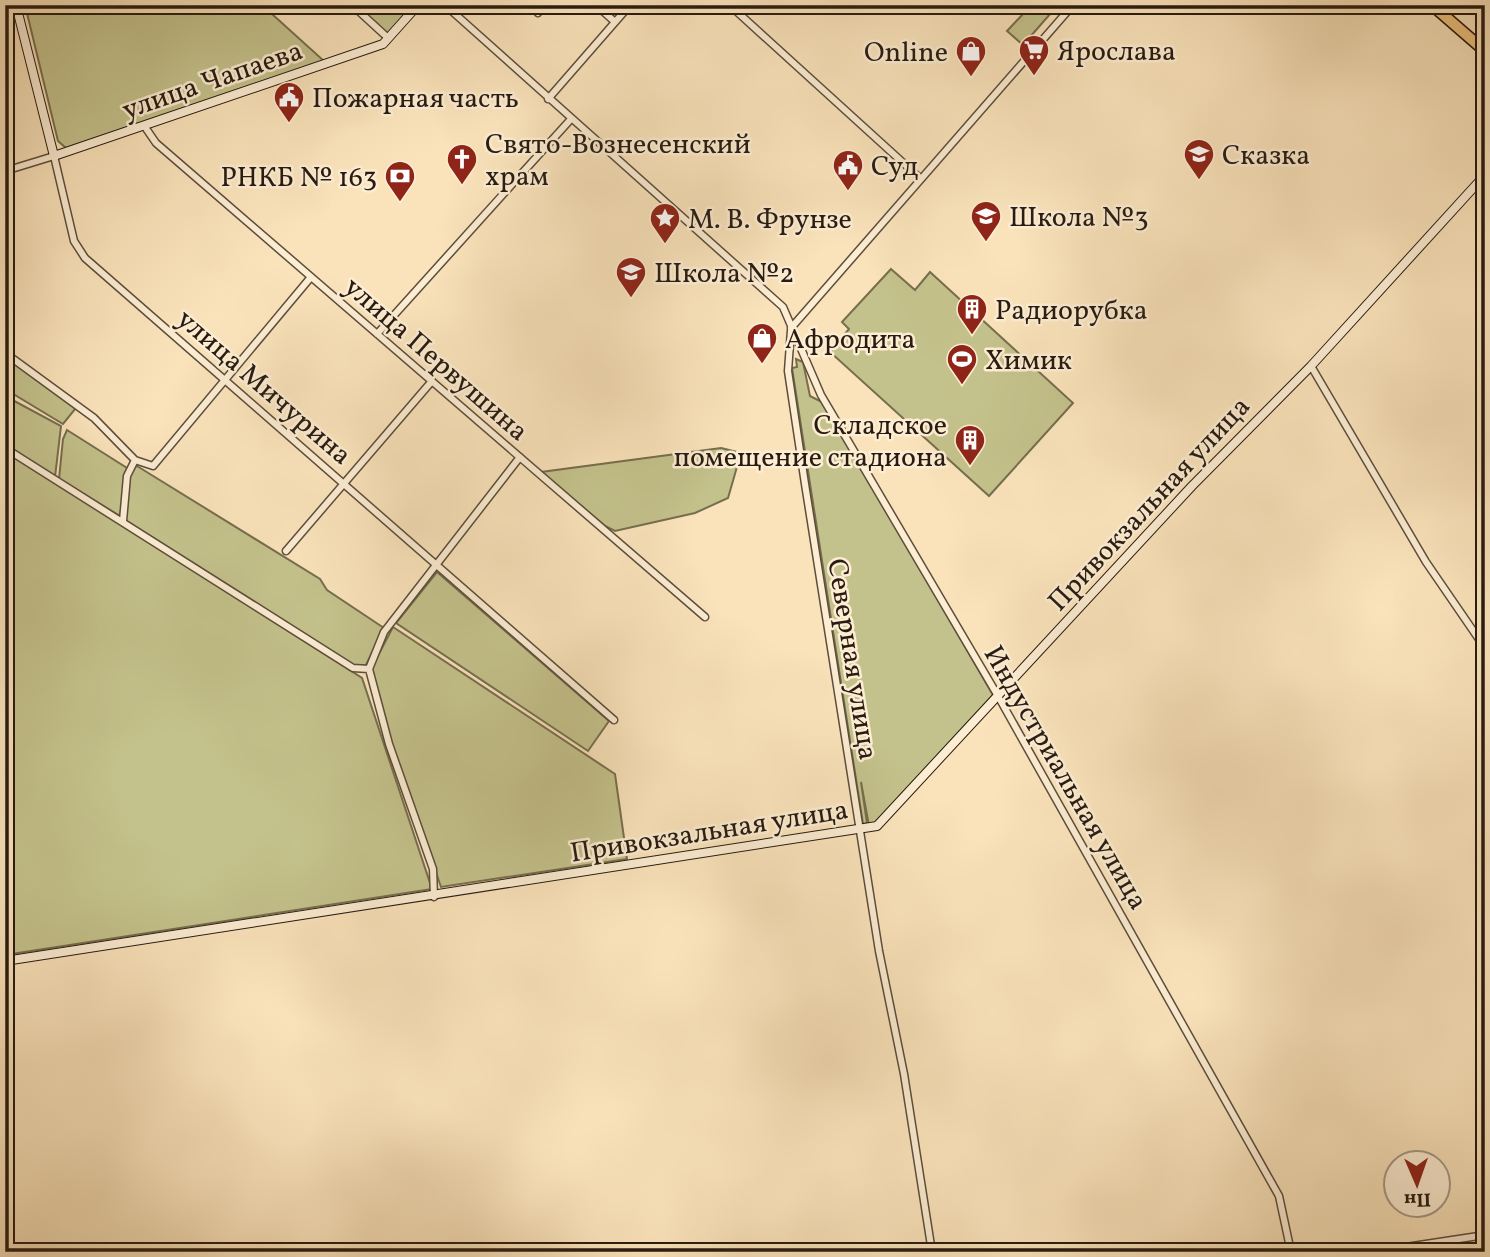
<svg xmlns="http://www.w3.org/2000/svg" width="1490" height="1257" font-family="Vollkorn,serif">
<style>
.green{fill:#c4c28c;stroke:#766e4e;stroke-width:2}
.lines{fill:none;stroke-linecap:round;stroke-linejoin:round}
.street-casing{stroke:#5c4d3c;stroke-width:9}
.secondary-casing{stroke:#281b11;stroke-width:10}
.highway-casing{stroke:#281b11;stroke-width:13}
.street{stroke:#fcedd3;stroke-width:6}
.secondary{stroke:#fcedd3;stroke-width:8}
.highway{stroke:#edc27e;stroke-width:10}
.labels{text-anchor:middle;stroke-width:5;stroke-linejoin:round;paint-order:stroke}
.poi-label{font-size:28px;fill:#281b11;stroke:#fcedd3;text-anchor:start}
.street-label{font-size:28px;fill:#281b11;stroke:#fcedd3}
</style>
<rect width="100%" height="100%" fill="#fae3bb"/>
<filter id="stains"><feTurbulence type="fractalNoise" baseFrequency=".00286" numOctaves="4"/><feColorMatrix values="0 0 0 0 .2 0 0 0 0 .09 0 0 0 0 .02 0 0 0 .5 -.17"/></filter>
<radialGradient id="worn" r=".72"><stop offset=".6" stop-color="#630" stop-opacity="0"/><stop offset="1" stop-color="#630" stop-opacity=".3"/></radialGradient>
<path class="green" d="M25 5H262L324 61 66 148 58 141Z
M352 5H418L388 38Z
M1013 5H1058L1023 45 1007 31 1023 14Z
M891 269 915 290 930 272 1073 403 989 496 830 352 849 329 842 322Z
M5 357 76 408 63 424 5 389Z
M796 359 803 362 810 396 822 402 832 417 993 695 876 822 869 826 861 782 867 823 863 824 792 368 797 367Z
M5 396 61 426 55 477 5 445Z
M67 430 127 468 120 516 59 479 63 439Z
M721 448 741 453 728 498 695 513 615 531 605 526 541 472Z
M5 450 362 678 432 889 5 955Z
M137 466 320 579 327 590 384 628 366 665 355 666 125 520 130 470Z
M437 572 609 721 588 751 396 623Z
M393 627 615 774 627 859 441 887 391 742 371 669Z"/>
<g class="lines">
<g class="street-casing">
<path id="street" d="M352 5 388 38
M445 5 783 307 821 395 998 696 1279 1196 1291 1252
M533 5 538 13
M596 5 615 22
M735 10 921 179
M548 99 630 5
M145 127 156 143 705 617
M5 171 54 156 74 241 85 258 614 720
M791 328 1073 5
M791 330 788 371 805 484 879 951 904 1074 932 1252
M377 334 571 119
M5 353 94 418 135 460 153 466 311 277
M1311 366 1426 562 1485 648
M5 448 353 668 369 669
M123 521 127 476 135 460
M286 551 432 381
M434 897 433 869 389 744 369 669 384 632 520 457
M1373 1252 1485 1235"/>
</g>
<g class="secondary-casing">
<path id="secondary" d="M16 5 54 156 383 44 418 5
M5 961 877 826 1192 486 1311 366 1485 175"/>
</g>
<g class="highway-casing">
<path id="highway" d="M1432 5 1485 51"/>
</g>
<use href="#street" class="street"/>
<use href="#secondary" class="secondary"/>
<use href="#highway" class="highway"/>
</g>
<defs>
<g id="supermarket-pin" transform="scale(1.575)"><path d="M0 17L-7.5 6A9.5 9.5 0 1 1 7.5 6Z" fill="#8f2418" stroke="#fcedd3"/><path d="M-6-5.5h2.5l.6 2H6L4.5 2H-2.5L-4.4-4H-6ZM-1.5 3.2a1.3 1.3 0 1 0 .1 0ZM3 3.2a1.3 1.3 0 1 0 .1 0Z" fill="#fff"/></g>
<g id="shop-pin" transform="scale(1.575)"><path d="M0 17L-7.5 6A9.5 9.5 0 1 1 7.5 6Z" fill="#8f2418" stroke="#fcedd3"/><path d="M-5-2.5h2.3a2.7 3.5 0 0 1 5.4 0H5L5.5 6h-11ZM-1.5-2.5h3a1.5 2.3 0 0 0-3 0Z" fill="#fff"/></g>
<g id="civic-pin" transform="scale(1.575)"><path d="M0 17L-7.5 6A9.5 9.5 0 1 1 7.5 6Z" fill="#8f2418" stroke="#fcedd3"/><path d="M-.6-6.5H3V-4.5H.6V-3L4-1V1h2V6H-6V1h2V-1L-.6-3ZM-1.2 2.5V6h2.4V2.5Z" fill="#fff"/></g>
<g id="school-pin" transform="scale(1.575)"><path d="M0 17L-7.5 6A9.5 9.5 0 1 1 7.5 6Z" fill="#8f2418" stroke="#fcedd3"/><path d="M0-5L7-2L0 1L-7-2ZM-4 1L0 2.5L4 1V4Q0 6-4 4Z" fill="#fff"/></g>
<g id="church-pin" transform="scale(1.575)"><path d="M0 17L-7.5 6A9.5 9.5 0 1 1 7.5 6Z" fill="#8f2418" stroke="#fcedd3"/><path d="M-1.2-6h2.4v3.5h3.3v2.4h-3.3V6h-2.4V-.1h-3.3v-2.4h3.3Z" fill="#fff"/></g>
<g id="bank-pin" transform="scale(1.575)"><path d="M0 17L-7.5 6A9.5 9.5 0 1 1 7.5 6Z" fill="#8f2418" stroke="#fcedd3"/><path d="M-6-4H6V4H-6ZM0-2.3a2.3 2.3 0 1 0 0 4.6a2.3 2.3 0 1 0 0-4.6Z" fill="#fff"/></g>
<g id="sight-pin" transform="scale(1.575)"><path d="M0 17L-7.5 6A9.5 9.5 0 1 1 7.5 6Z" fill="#8f2418" stroke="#fcedd3"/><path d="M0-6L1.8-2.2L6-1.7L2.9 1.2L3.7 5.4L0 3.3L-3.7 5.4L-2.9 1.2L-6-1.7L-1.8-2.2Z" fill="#fff"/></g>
<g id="building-pin" transform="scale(1.575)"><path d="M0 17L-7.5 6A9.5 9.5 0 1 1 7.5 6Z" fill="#8f2418" stroke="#fcedd3"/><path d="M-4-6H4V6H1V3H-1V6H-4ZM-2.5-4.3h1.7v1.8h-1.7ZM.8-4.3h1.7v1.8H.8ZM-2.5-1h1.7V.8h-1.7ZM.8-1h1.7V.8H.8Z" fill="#fff"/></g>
<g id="stadium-pin" transform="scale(1.575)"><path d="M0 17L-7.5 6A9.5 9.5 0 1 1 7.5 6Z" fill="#8f2418" stroke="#fcedd3"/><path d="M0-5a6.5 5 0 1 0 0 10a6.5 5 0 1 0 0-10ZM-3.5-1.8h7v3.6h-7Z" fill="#fff"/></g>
</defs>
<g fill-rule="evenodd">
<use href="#supermarket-pin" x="1034" y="50"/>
<use href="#shop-pin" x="971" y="51"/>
<use href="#civic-pin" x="289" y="97"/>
<use href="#school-pin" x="1199" y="154"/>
<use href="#church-pin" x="462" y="159"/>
<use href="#civic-pin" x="848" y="165"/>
<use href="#bank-pin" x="400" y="176"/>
<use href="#school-pin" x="986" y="216"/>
<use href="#sight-pin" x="665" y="218"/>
<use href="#school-pin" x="631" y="272"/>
<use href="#building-pin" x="972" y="309"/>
<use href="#shop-pin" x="762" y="338"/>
<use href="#stadium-pin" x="962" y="359"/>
<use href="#building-pin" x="970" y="440"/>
</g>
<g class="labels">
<g class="poi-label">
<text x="1057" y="60">Ярослава</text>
<text x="948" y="61" text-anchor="end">Online</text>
<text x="312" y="107">Пожарная часть</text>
<text x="485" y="153">Свято-Вознесенский<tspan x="485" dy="32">храм</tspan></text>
<text x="1222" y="164">Сказка</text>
<text x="871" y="175">Суд</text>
<text x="377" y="186" text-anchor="end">РНКБ № 163</text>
<text x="1009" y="226">Школа №3</text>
<text x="688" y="228">М. В. Фрунзе</text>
<text x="654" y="282">Школа №2</text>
<text x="995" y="319">Радиорубка</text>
<text x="785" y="348">Афродита</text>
<text x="985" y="369">Химик</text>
<text x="947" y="434" text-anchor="end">Складское<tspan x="947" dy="32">помещение стадиона</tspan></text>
</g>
<g class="street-label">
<text transform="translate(212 79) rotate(-19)" y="10">улица Чапаева</text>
<text transform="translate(437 358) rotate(41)" y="10">улица Первушина</text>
<text transform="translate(265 386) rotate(41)" y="10">улица Мичурина</text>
<text transform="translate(1148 503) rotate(-47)" y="10">Привокзальная улица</text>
<text transform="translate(854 659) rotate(81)" y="10">Северная улица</text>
<text transform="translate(1067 777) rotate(60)" y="10">Индустриальная улица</text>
<text transform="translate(709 830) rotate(-9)" y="10">Привокзальная улица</text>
</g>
</g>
<rect width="1490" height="1257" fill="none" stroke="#fae3bb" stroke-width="28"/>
<rect x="7" y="7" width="1476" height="1243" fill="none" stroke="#281b11" stroke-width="3.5"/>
<rect x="14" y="14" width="1462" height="1229" fill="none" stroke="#281b11" stroke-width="2"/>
<g transform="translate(1417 1184) rotate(178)"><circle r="33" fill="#fcedd3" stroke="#a79985" stroke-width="2"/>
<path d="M0-5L12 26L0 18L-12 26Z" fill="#8f2418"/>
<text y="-10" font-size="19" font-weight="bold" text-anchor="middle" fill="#281b11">Пн</text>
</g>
<rect width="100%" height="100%" filter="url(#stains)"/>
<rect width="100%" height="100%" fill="url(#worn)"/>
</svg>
